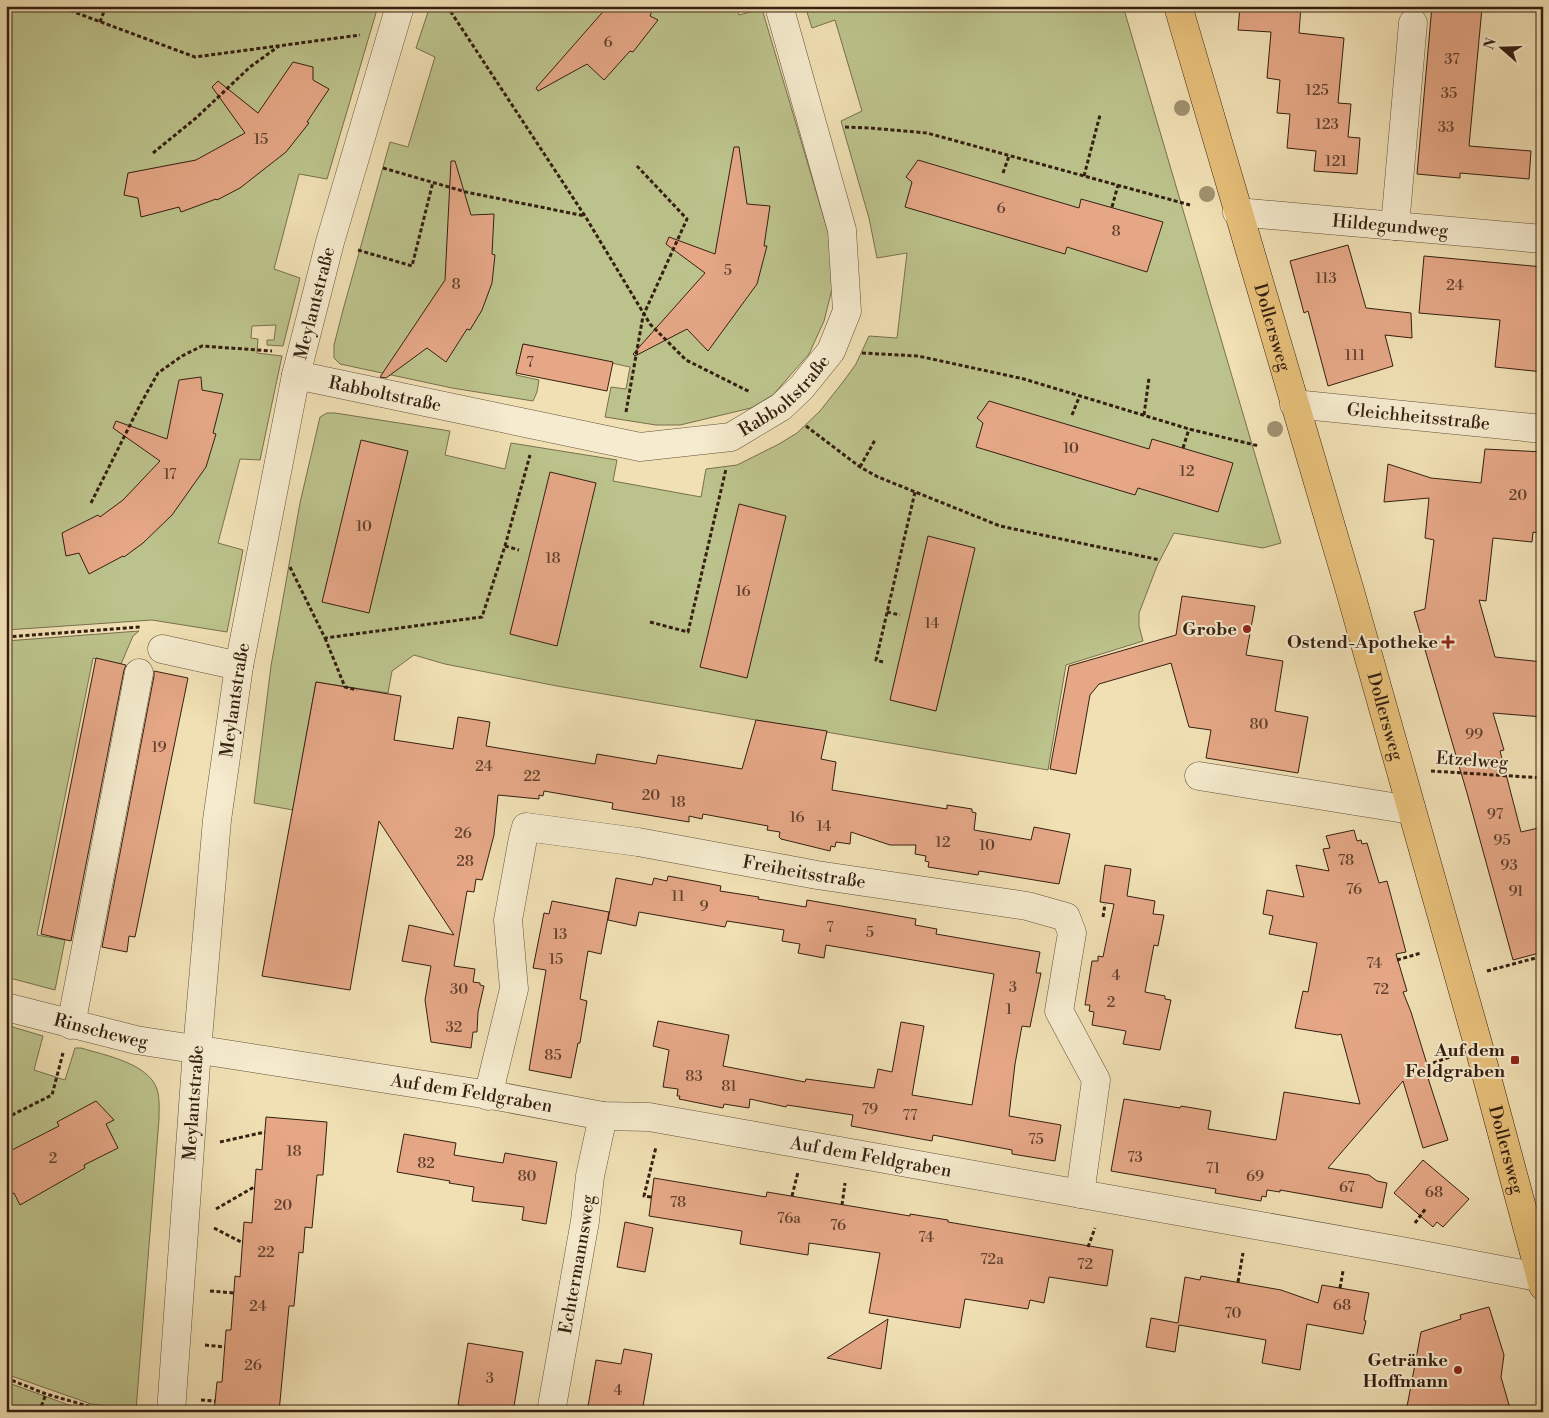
<svg xmlns="http://www.w3.org/2000/svg" width="1549" height="1418" font-family="'Libre Bodoni',serif">
<style>
.green{fill:#bcc28b;stroke:#78704e}
.building{fill:#e5a786;stroke:#351f11}
.lines{fill:none;stroke-linecap:round;stroke-linejoin:round}
.minor-casing{stroke:#644f3a;stroke-width:29}
.major-casing{stroke:#351f11;stroke-width:29}
.path{stroke:#351f11;stroke-width:3;stroke-dasharray:4 2.5;stroke-linecap:butt}
.minor{stroke:#f5ebce;stroke-width:28}
.major{stroke:#e8c07a;stroke-width:28}
.tree{fill:#a0916f}
.poi-dot{fill:#8f2418;stroke:#f5ebce;stroke-width:2}
.labels{text-anchor:middle;stroke-width:4;stroke-linejoin:round;paint-order:stroke}
.number-label{font-size:15px;fill:#61412e}
.street-label{font-size:18px;fill:#351f11;stroke:#f5ebce}
.poi-label{font-size:18px;font-weight:bold;fill:#351f11;stroke:#f5ebce;text-anchor:end}
</style>
<rect width="100%" height="100%" fill="#f0e0b4"/>
<filter id="stains"><feTurbulence type="fractalNoise" baseFrequency=".004" numOctaves="4"/><feColorMatrix values="0 0 0 0 .2 0 0 0 0 .09 0 0 0 0 .02 0 0 0 .5 -.17"/></filter>
<radialGradient id="worn" r=".72"><stop offset=".6" stop-color="#630" stop-opacity="0"/><stop offset="1" stop-color="#630" stop-opacity=".3"/></radialGradient>
<path class="green" d="M6 6H378L327 179 299 174 274 269 300 278 283 346 267 345V340H274L276 325 252 326 251 338 258 339 257 353 282 356 260 460 240 459 218 543 243 550 227 632 152 620 6 630Z
M430 6H736L739 15 762 9 831 242 833 285 824 321 809 354 773 395 751 408 680 425H656L605 417 611 387 626 389 630 367 523 344 516 375 539 380 537 392 533 401 452 388 340 364 334 358V345L343 310 390 142 408 147 435 57 416 48Z
M805 6H1123L1281 543 1263 548 1174 533 1157 566 1139 613V626L1143 641 1066 665 1048 770 557 686 445 664 414 655 392 671 388 693 316 682 293 810 254 803 271 666 300 503 320 417 327 413H335L450 431 445 455 505 469 511 443 617 460 613 481 701 497 706 469 737 465 779 444 797 433 820 411 843 382 856 364 869 336 897 338 907 253 877 258 869 218 841 121 862 111 835 20 812 28Z
M139 631 133 636 121 664 93 658 37 935 65 940 55 990 6 977V641Z
M6 1025 43 1036 34 1070 65 1080 75 1048H81C104 1055 148 1063 157 1089 160 1099 159 1109 159 1119L136 1410 91 1404 6 1374Z
M6 1382 88 1412H6Z"/>
<path class="building" d="M608 6H654L650 16 658 20 633 52 630 51 604 80 587 64 538 91 536 88Z
M1240 6H1301L1299 33 1344 38 1338 103 1351 104 1348 137 1360 138 1357 174 1314 171 1316 151 1287 148 1290 114 1277 113 1280 80 1267 78 1271 32 1238 30Z
M1432 6 1482 8 1469 146 1531 151 1529 179 1460 173V178L1417 174Z
M293 62 313 67V80L329 89 307 122 309 123 286 152 240 188 217 200 216 199 181 212 179 207 141 217 138 198 124 195 128 173 196 160 245 133 212 87 218 81 258 113Z
M734 147H739L747 204 770 206 764 246H767L757 284 708 351 687 329 635 356 633 354 705 273 666 244 669 237 715 254Z
M918 160 1079 208 1081 199 1163 222 1147 272 1067 247 1065 254 905 207 912 182 906 177Z
M451 161H455L471 215 494 214 492 254 495 255 492 283 482 310 470 330 467 329 446 362 427 348 386 378 380 377 445 280Z
M1348 245 1366 308 1411 313 1412 338 1385 335 1393 366 1328 386 1308 311 1304 313 1290 261Z
M1424 256 1543 267V372L1495 367 1500 320 1419 313Z
M523 344 613 362 607 391 516 373Z
M201 377 202 390 223 394 213 433 216 434 206 467 172 515 143 543 124 557 123 556 89 574 79 553 66 556 62 533 98 515 100 517 123 500 160 461 113 428 116 421 167 439 179 380Z
M989 401 1149 449 1152 439 1233 463 1218 512 1138 488 1135 495 976 447 983 423 977 418Z
M361 440 408 451 369 613 322 602Z
M1485 449 1543 452V534L1533 532 1532 542 1493 538 1486 601 1479 600 1495 657 1543 662V717L1493 713 1504 750 1500 751 1521 832 1543 827V952L1513 960 1467 793 1414 612 1425 609 1434 540 1425 538 1429 498 1384 502 1388 464 1431 478 1481 483Z
M550 472 596 483 557 646 510 634Z
M739 504 786 516 747 678 700 667Z
M928 536 975 548 936 711 890 700Z
M1182 596 1255 606 1246 655 1283 661 1275 711 1308 717 1298 773 1206 758 1211 730 1189 727 1171 663 1099 684 1090 695 1076 774 1050 769 1069 666 1176 635Z
M96 658 126 665 124 670 71 941 41 934Z
M154 671 188 678 135 937 129 936 127 952 102 947 154 676Z
M316 682 401 696 394 740 453 749 458 717 490 722 486 746 595 764 597 754 656 764 658 755 742 769 756 720 827 731 821 759 836 762 832 790 947 809V805L972 809V812L976 813 974 830 1031 840 1034 827 1070 834 1059 884 979 871 978 875 928 867 929 862 925 861 926 856 915 854 916 845H890L851 832 850 844 836 842 835 847 831 846 830 851 781 839 779 837 780 832 767 830 768 826 703 814 702 819 689 816V822L612 809 613 803 544 791 543 796 539 795V799L498 795 494 835 483 877 482 880 476 879 474 892 467 891 454 966 475 969 473 982 480 983V985L484 986 478 1012 477 1032H473L471 1048 431 1042 425 1000 431 966 402 961 409 925 454 935 379 821 350 990 262 976Z
M1354 830 1357 841 1361 840 1362 844 1367 843 1379 883 1387 881 1406 952 1396 954 1407 991 1403 992 1411 1012 1430 1074 1427 1075 1448 1140 1423 1148 1403 1081 1328 1168 1369 1175 1377 1181 1387 1183 1382 1208 1280 1190V1192L1267 1190 1266 1197 1262 1196 1261 1201 1215 1193 1216 1189 1111 1171 1124 1099 1180 1108 1181 1106 1211 1111 1208 1129 1276 1140 1284 1092 1360 1104 1341 1034 1338 1035 1295 1028 1303 991 1308 992 1317 943 1269 934 1273 916 1263 914 1267 890 1304 897 1296 865 1329 871 1323 849 1330 848 1326 836Z
M1105 865 1131 869 1127 896 1155 901 1153 914 1164 915 1158 946 1154 945 1145 992 1165 996V999L1171 1000 1160 1050 1123 1044 1126 1031 1092 1025 1094 1012 1089 1011 1090 1005H1085L1092 961H1098V956L1103 957 1114 904 1100 902Z
M668 876 721 886 720 891 759 897 758 899 806 907 807 900 916 919 915 925 937 929 936 934 1040 952 1036 973H1041L1030 1027 1022 1026 1015 1064 1009 1116 1061 1125 1055 1161 1012 1154V1150L933 1135 932 1141 851 1126 853 1115 787 1105 786 1107 750 1099 749 1108 724 1104 723 1108 679 1099 680 1096H677L678 1089 663 1087 669 1050 653 1046 658 1021 729 1035 723 1066 805 1082 806 1079 874 1088 878 1069 892 1072 901 1022 924 1026 912 1095 972 1105 994 974 826 945 824 958 798 953 800 944 782 941 784 930 727 921 725 927 639 912 636 926 608 920 616 878 652 885 654 878 667 881Z
M552 901 609 912 601 954 588 951 580 999 587 1001 580 1043H578L571 1078 529 1070 546 970 533 968 544 913 549 914Z
M96 1101 114 1120 106 1124 118 1148 84 1165 85 1168 20 1205 14 1193 6 1197V1153L59 1126 57 1122Z
M266 1117 327 1122 323 1175H317L312 1228 305 1227 303 1253 299 1252 294 1306H289L279 1412H214L217 1382H222L226 1330H231L235 1276 240 1277 244 1222 252 1223 256 1169 262 1170Z
M404 1134 456 1143 454 1155 503 1163 505 1153 557 1162 546 1224 522 1220 524 1207 472 1201 474 1187 449 1183 450 1181 397 1172Z
M1423 1160 1469 1199 1443 1227 1437 1222 1433 1227 1394 1193Z
M654 1178 766 1197 767 1192 910 1216V1214L948 1220V1222L1113 1250 1107 1286 1049 1277 1044 1303 1030 1300 1028 1309 965 1299 960 1328 869 1313 880 1253 809 1243 808 1255 740 1244 742 1231 649 1216Z
M625 1222 653 1228 645 1272 617 1267Z
M1201 1276 1281 1290 1318 1303 1322 1285 1369 1293 1364 1320 1366 1321 1363 1334 1307 1324 1300 1370 1262 1363 1266 1340 1179 1325 1175 1352 1146 1347 1151 1318 1178 1323 1185 1277 1200 1280Z
M1489 1307 1504 1355 1501 1377 1511 1412H1406L1421 1332 1461 1319 1460 1315Z
M888 1319 881 1369 827 1358Z
M468 1343 523 1352 513 1412H482V1409L458 1405Z
M624 1349 652 1354 642 1412H587L596 1360 621 1364Z"/>
<g class="lines">
<g class="minor-casing">
<g id="minor">
<path id="s1" d="M1237 212 1543 239"/>
<path d="M1395 226 1413 23"/>
<path id="s2" d="M296 375 640 447 731 437 781 407 802 387 831 351 847 311 842 230 779 6"/>
<path id="s3" d="M1294 404 1543 429"/>
<path d="M162 649 239 666"/>
<path d="M1199 776 1411 810"/>
<path id="s4" d="M6 1007 136 1040 502 1097 603 1116 649 1117 1407 1252 1543 1278"/>
<path d="M71 1025 139 673"/>
<path id="s5" d="M488 1096 514 989 508 920 523 838 526 827 638 842 817 875 1027 906 1066 917 1072 933 1059 1011 1096 1080 1080 1194"/>
<path id="s6" d="M171 1412 197 1050 217 820 239 666 296 375 330 242 400 6"/>
<path id="s7" d="M551 1412 585 1221 590 1176 603 1116"/>
</g>
</g>
<g class="major-casing">
<g id="major">
<path id="s8" d="M1178 6 1350 591 1478 1044 1543 1286"/>
</g>
</g>
<path class="path" d="M58 6 195 57 360 35
M447 6 585 216 650 324 686 360 750 392
M100 22 106 6
M845 127 870 128 927 133 1190 205
M153 153 196 118 250 67 279 46
M383 168 466 192 585 216
M1003 173 1009 156
M1084 176 1100 115
M1112 207 1118 185
M358 250 412 266 433 182
M862 353 918 356 1024 379 1189 429 1259 446
M626 412 643 316 687 219 636 165
M1072 415 1080 395
M1144 415 1149 378
M806 426 860 467 878 477 1000 526 1160 560
M1183 448 1189 429
M860 467 875 440
M91 503 140 405 158 373 182 356 202 346 272 351
M505 546 519 550
M290 567 325 638 482 617 505 546 530 455
M887 612 900 615
M650 622 688 632 726 469
M6 637 140 627
M325 638 345 687 357 690
M883 662 876 660 915 492
M1431 771 1543 778
M1103 917 1105 904
M1397 960 1421 953
M1487 971 1543 956
M1427 1065 1450 1057
M6 1118 52 1095 63 1053
M220 1142 265 1132
M792 1196 798 1172
M651 1197 644 1196 656 1147
M842 1205 845 1183
M216 1209 254 1187
M1415 1223 1426 1208
M214 1228 243 1243
M1088 1247 1095 1228
M1238 1282 1243 1253
M1340 1288 1343 1271
M210 1291 234 1293
M205 1345 225 1347
M6 1378 46 1394 109 1412
M201 1400 215 1401
M39 1412 46 1394"/>
<use href="#minor" class="minor"/>
<use href="#major" class="major"/>
</g>
<g class="tree">
<circle cx="1182" cy="108" r="8"/>
<circle cx="1207" cy="194" r="8"/>
<circle cx="1275" cy="429" r="8"/>
</g>
<g class="poi-dot">
<circle cx="1247" cy="629" r="5"/>
<path d="M1445.5 634.5h5v5h5v5h-5v5h-5v-5h-5v-5h5z"/>
<rect x="1510" y="1055" width="10" height="10" rx="2.5"/>
<circle cx="1458" cy="1370" r="5"/>
</g>
<g class="labels">
<g class="number-label">
<text x="608" y="47">6</text>
<text x="1452" y="64">37</text>
<text x="1317" y="95">125</text>
<text x="1449" y="98">35</text>
<text x="1327" y="129">123</text>
<text x="1446" y="132">33</text>
<text x="261" y="144">15</text>
<text x="1336" y="166">121</text>
<text x="1001" y="213">6</text>
<text x="1116" y="236">8</text>
<text x="728" y="275">5</text>
<text x="1326" y="283">113</text>
<text x="456" y="289">8</text>
<text x="1455" y="290">24</text>
<text x="1355" y="360">111</text>
<text x="530" y="367">7</text>
<text x="1071" y="453">10</text>
<text x="1187" y="476">12</text>
<text x="170" y="479">17</text>
<text x="1518" y="500">20</text>
<text x="364" y="531">10</text>
<text x="553" y="563">18</text>
<text x="743" y="596">16</text>
<text x="932" y="628">14</text>
<text x="1259" y="729">80</text>
<text x="1474" y="739">99</text>
<text x="159" y="752">19</text>
<text x="484" y="771">24</text>
<text x="532" y="781">22</text>
<text x="651" y="800">20</text>
<text x="678" y="807">18</text>
<text x="1495" y="819">97</text>
<text x="797" y="822">16</text>
<text x="824" y="831">14</text>
<text x="463" y="838">26</text>
<text x="1502" y="845">95</text>
<text x="943" y="847">12</text>
<text x="987" y="850">10</text>
<text x="1346" y="865">78</text>
<text x="465" y="866">28</text>
<text x="1509" y="870">93</text>
<text x="1354" y="894">76</text>
<text x="1516" y="896">91</text>
<text x="678" y="901">11</text>
<text x="704" y="911">9</text>
<text x="830" y="932">7</text>
<text x="870" y="937">5</text>
<text x="560" y="939">13</text>
<text x="556" y="964">15</text>
<text x="1374" y="968">74</text>
<text x="1116" y="980">4</text>
<text x="1013" y="992">3</text>
<text x="459" y="994">30</text>
<text x="1381" y="994">72</text>
<text x="1111" y="1007">2</text>
<text x="1009" y="1014">1</text>
<text x="454" y="1032">32</text>
<text x="553" y="1060">85</text>
<text x="694" y="1081">83</text>
<text x="729" y="1091">81</text>
<text x="870" y="1114">79</text>
<text x="910" y="1120">77</text>
<text x="1036" y="1144">75</text>
<text x="294" y="1156">18</text>
<text x="1135" y="1162">73</text>
<text x="53" y="1163">2</text>
<text x="426" y="1168">82</text>
<text x="1213" y="1173">71</text>
<text x="527" y="1181">80</text>
<text x="1255" y="1181">69</text>
<text x="1347" y="1192">67</text>
<text x="1434" y="1197">68</text>
<text x="678" y="1207">78</text>
<text x="283" y="1210">20</text>
<text x="789" y="1223">76a</text>
<text x="838" y="1230">76</text>
<text x="926" y="1242">74</text>
<text x="266" y="1257">22</text>
<text x="992" y="1264">72a</text>
<text x="1085" y="1269">72</text>
<text x="1342" y="1310">68</text>
<text x="258" y="1311">24</text>
<text x="1233" y="1318">70</text>
<text x="253" y="1370">26</text>
<text x="490" y="1383">3</text>
<text x="618" y="1395">4</text>
</g>
<g class="street-label">
<text dy="6" stroke="none"><textPath href="#s1" startOffset="154">Hildegundweg</textPath></text>
<text dy="6" stroke="none"><textPath href="#s6" startOffset="1120">Meylantstraße</textPath></text>
<text dy="6" stroke="none"><textPath href="#s8" startOffset="335">Dollersweg</textPath></text>
<text dy="6" stroke="none"><textPath href="#s2" startOffset="511">Rabboltstraße</textPath></text>
<text dy="6" stroke="none"><textPath href="#s2" startOffset="91">Rabboltstraße</textPath></text>
<text dy="6" stroke="none"><textPath href="#s3" startOffset="125">Gleichheitsstraße</textPath></text>
<text dy="6" stroke="none"><textPath href="#s6" startOffset="715">Meylantstraße</textPath></text>
<text dy="6" stroke="none"><textPath href="#s8" startOffset="740">Dollersweg</textPath></text>
<text transform="translate(1472 760) rotate(4)" y="6">Etzelweg</text>
<text dy="6" stroke="none"><textPath href="#s5" startOffset="556">Freiheitsstraße</textPath></text>
<text dy="6" stroke="none"><textPath href="#s4" startOffset="98">Rinscheweg</textPath></text>
<text dy="6" stroke="none"><textPath href="#s4" startOffset="474">Auf dem Feldgraben</textPath></text>
<text dy="6" stroke="none"><textPath href="#s6" startOffset="310">Meylantstraße</textPath></text>
<text dy="6" stroke="none"><textPath href="#s8" startOffset="1190">Dollersweg</textPath></text>
<text dy="6" stroke="none"><textPath href="#s4" startOffset="879">Auf dem Feldgraben</textPath></text>
<text dy="6" stroke="none"><textPath href="#s7" startOffset="150">Echtermannsweg</textPath></text>
</g>
<g class="poi-label">
<text x="1237" y="635">Grobe</text>
<text x="1438" y="648">Ostend-Apotheke</text>
<text x="1505" y="1056">Auf dem<tspan x="1505" dy="21">Feldgraben</tspan></text>
<text x="1448" y="1366">Getränke<tspan x="1448" dy="21">Hoffmann</tspan></text>
</g>
</g>
<rect width="1549" height="1418" fill="none" stroke="#f0e0b4" stroke-width="25"/>
<rect x="8" y="8" width="1534" height="1403" fill="none" stroke="#351f11" stroke-width="2.5"/>
<rect x="12" y="12" width="1524" height="1393" fill="none" stroke="#351f11"/>
<g transform="translate(1502 48) rotate(290)" stroke="#f5ebce" stroke-width="4" paint-order="stroke">
<path d="M0-4L9 19L0 12L-9 19Z" fill="#351f11"/>
<text y="-8" font-size="14" font-weight="bold" text-anchor="middle" fill="#351f11">N</text>
</g>
<rect width="100%" height="100%" filter="url(#stains)"/>
<rect width="100%" height="100%" fill="url(#worn)"/>
</svg>
